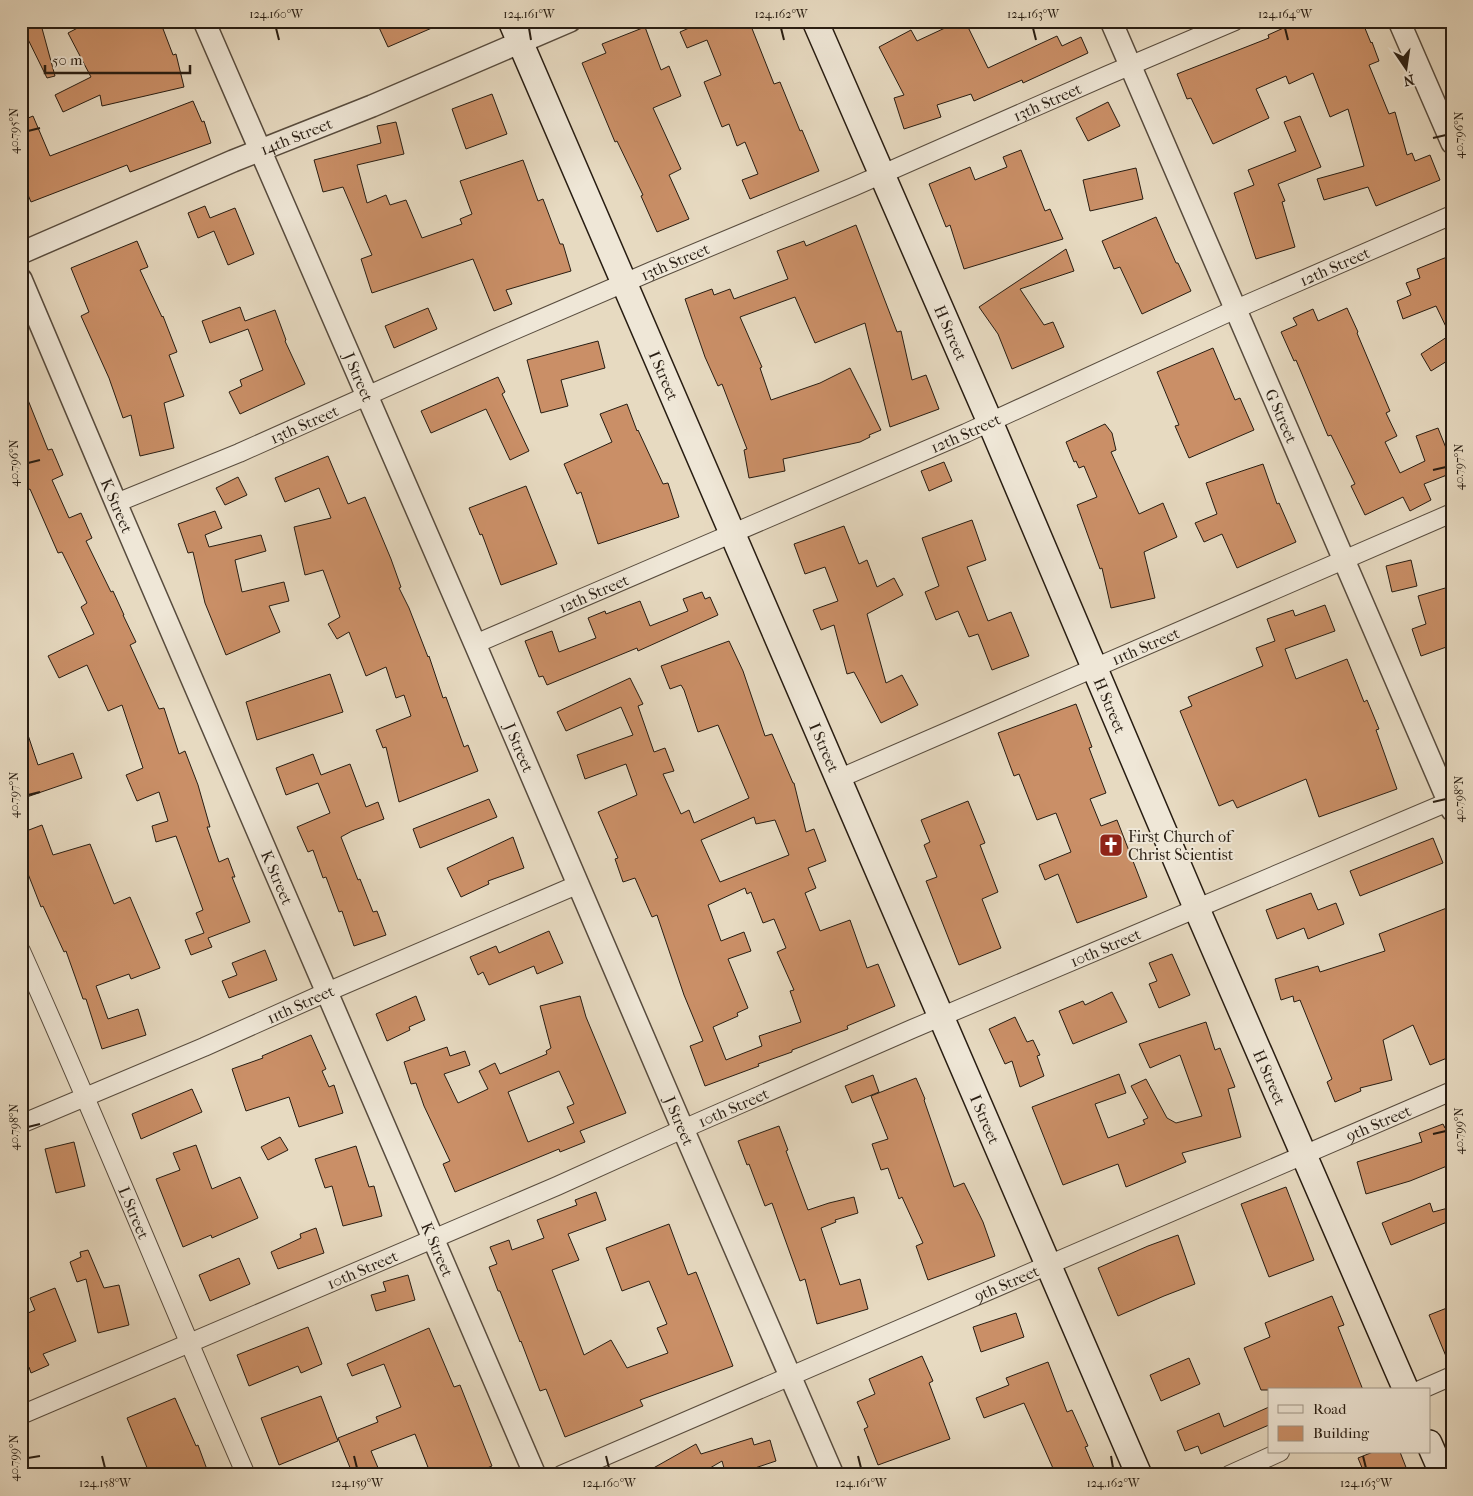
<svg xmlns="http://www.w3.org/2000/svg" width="1473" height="1496" font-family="'IM FELL French Canon',serif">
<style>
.building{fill:#ca8f67;stroke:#281d12;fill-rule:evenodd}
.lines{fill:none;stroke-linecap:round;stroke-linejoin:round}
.minor-casing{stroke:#584c3e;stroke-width:20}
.tertiary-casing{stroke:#584c3e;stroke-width:24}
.secondary-casing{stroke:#281d12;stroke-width:28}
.minor{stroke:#efe7d7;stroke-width:18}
.tertiary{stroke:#efe7d7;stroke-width:21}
.secondary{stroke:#efe7d7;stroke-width:25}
.ticks{fill:none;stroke:#281d12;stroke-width:2}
.labels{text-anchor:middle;stroke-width:4;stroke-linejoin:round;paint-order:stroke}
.street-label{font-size:16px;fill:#281d12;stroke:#efe7d7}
.poi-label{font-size:16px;fill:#281d12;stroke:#efe7d7;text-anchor:start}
.neatline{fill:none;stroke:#281d12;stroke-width:2}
.ticks-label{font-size:12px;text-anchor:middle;fill:#281d12}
</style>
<rect width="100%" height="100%" fill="#e7dac1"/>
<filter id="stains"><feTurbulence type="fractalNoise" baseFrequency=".004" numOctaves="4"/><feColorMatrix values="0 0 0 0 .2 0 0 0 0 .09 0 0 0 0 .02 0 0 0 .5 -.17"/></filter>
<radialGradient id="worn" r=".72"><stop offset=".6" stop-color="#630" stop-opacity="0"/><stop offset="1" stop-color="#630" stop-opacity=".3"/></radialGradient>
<path class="building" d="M21 21H40L55 76 47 78 21 25Z
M91 21H160L173 55 176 54 184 87 102 106 100 95 63 112 55 95 91 77 68 33Z
M376 21H448L388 47Z
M705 21H749L774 84 780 82 800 131 802 130 819 171 750 199 742 180 758 174 745 142 737 146 729 124 722 127 704 82 721 75 707 40 687 48 680 32Z
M960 21H965L988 68 1057 36 1062 46 1081 37 1088 53 1023 83 1022 80 974 101 971 94 937 105 941 117 904 129 894 98 904 95 879 47 911 30 917 41Z
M1299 21H1362L1371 43 1372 42 1379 61 1369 65 1389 114 1395 112 1407 155 1412 153 1415 161 1430 155 1440 180 1376 206 1368 187 1324 200 1317 179 1364 166 1348 109 1330 117 1313 73 1289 84 1286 76 1256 89 1269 118 1213 144 1191 98 1187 99 1177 74 1269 38 1268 35Z
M645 27 661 70 669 66 681 96 653 108 681 169 669 175 689 219 657 232 641 196 643 195 617 141 615 142 582 63 606 53 602 44Z
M492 94 507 134 466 149 452 109Z
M193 101 202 122 204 121 211 143 130 172 127 165 31 202 21 178V121L33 116 50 156Z
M1108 102 1120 126 1088 141 1076 118Z
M1300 116 1321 167 1278 184 1285 201 1282 202 1295 247 1256 259 1234 193 1254 185 1248 170 1296 151 1284 122Z
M396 122 404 154 357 165 367 203 386 195 390 205 406 200 422 238 462 224 460 219 472 214 460 181 523 160 538 201 543 199 560 244H563L571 271 506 290 512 304 494 311 473 259 372 293 361 259 372 255 343 187 323 192 314 160 381 143 377 126Z
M1021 150 1045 211 1050 209 1063 239 964 269 950 225 946 227 929 184 970 167 975 180 1007 167 1003 157Z
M1136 168 1143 199 1090 211 1083 180Z
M205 206 210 218 235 208 254 254 228 265 214 231 198 238 188 213Z
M1156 217 1176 263H1178L1191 291 1142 314 1120 267 1114 269 1102 241Z
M856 225 897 332 901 331 912 380 926 375 939 409 890 427 865 323 815 343 795 297 740 317 762 367 760 368 771 400 820 383 850 368 881 430 869 435 870 437 860 442 783 459 785 471 749 478 744 450 747 449 722 384 718 386 705 357 685 299 712 289 714 295 730 289 734 299 788 279 777 251 804 241 806 246Z
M137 241 148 267 140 270 162 317 163 316 177 352 169 355 184 396 164 403 174 448 140 456 131 415 123 418 109 378 81 316 89 312 71 268Z
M1066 249 1074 271 1020 289 1044 325 1053 322 1064 347 1012 369 998 334 979 307Z
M1452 255V358L1431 371 1421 354 1450 335 1436 306 1403 319 1397 301 1411 295 1406 283 1420 278 1417 269Z
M240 307 245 321 275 310 286 340 285 341 305 384 240 414 229 392 242 386 240 380 263 370 248 329 210 343 202 321Z
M428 308 437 329 394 348 385 326Z
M1347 308 1358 332 1357 333 1390 411 1386 413 1397 436 1385 442 1400 473 1425 461 1416 436 1438 428 1452 463V473L1424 484 1431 500 1410 511 1403 497 1365 515 1351 486 1355 484 1331 435 1328 436 1296 360 1294 361 1281 332 1297 325 1293 318 1313 309 1318 321Z
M598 341 605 368 561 380 568 406 541 413 527 360Z
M1213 348 1235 400 1240 398 1254 430 1189 458 1175 426 1179 425 1157 372Z
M498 377 505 392 502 394 529 451 510 460 486 409 431 433 421 411Z
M22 385 48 450 52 449 63 475 52 480 69 518 81 513 92 538 86 541 111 592 113 591 124 615H123L136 642 130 645 159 709 164 708 179 754 185 751 198 785 210 827H207L219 862 228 858 235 877H232L250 922 208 938 212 947 191 955 185 940 204 933 196 913 203 910 176 836 156 842 152 826 168 821 159 792 137 801 126 775 143 768 122 705 108 711 87 665 59 678 48 656 94 634 81 607 87 603 62 552 58 553 30 489 21 492Z
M627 404 637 431 638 430 663 484 668 483 679 517 598 544 581 492 577 494 564 464 612 442 600 414Z
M1105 424 1112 433 1116 450 1111 452 1139 514 1163 503 1177 537 1144 552 1155 598 1111 608 1102 568 1100 569 1077 505 1097 497 1084 466 1079 468 1076 461 1074 462 1066 442Z
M328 456 348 504 365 497 391 559 401 587 399 588 409 608 428 657 429 656 443 698 446 697 464 747 468 745 478 771 399 802 386 747 383 748 376 730 411 716 404 695 396 698 386 667 366 676 349 632 337 639 328 624 340 617 323 570 305 575 294 527 331 518 319 488 285 502 275 478Z
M944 462 952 481 929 491 921 471Z
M1263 464 1277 504 1279 503 1296 542 1237 568 1222 534 1204 542 1195 523 1217 514 1206 483Z
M238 477 247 495 225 505 216 488Z
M526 486 557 564 501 585 482 534 480 535 469 508Z
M215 511 222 528 205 535 209 547 261 535 266 551 235 560 242 592 284 582 289 601 269 606 280 632 226 655 205 603 193 552 188 553 178 524Z
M972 520 986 560 967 567 988 621 1011 612 1029 656 992 670 978 634 969 637 958 611 936 620 925 592 939 586 922 538Z
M844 526 859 564 867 560 877 587 894 578 903 595 867 614 886 683 902 675 918 705 881 723 854 672 847 674 834 625 821 630 813 610 838 601 825 567 805 574 794 544Z
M1411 560 1417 586 1392 592 1386 566Z
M1452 586V645L1421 656 1412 629 1426 624 1418 596Z
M702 592 705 599 710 597 718 615 638 651 637 648 547 685 543 676 539 677 525 641 552 631 559 652 596 638 588 618 605 611 606 614 640 601 650 626 688 611 683 599Z
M1325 605 1335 631 1285 649 1296 679 1347 659 1364 702 1367 700 1379 729 1376 730 1397 789 1319 817 1306 779 1237 808 1233 800 1219 806 1180 711 1192 706 1188 697 1263 666 1256 648 1275 641 1267 619 1293 610 1295 616Z
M729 641 743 671 765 736 772 734 793 783H794L806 832 814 829 826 861 808 868 816 888 805 893 820 931 850 920 867 968 878 964 895 1006 847 1026 848 1029 792 1050V1052L758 1064 759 1066 705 1086 690 1046 703 1041 684 995 657 915 652 917 635 878 623 882 615 859 618 858 598 812 637 795 626 764 585 779 577 755 633 735 621 707 566 731 557 712 630 678 643 704 638 706 654 752 665 748 674 771 663 774 681 814 689 810 694 823 749 798 718 725 698 732 684 690 681 685 670 689 661 666ZM754 817 756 824 775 820 789 855 720 882 701 840ZM745 888 747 894 751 892 763 923 774 919 786 948 777 952 794 990 790 991 801 1022 759 1036 762 1046 726 1060 713 1027 738 1016 737 1013 748 1008 728 959 751 951 744 932 721 941 708 905Z
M330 674 343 712 257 740 246 702Z
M1076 704 1092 747 1089 748 1106 793 1090 799 1101 826 1117 820 1147 897 1077 923 1058 874 1045 880 1039 865 1071 852 1056 813 1037 820 1019 774 1014 776 998 733Z
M21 723H24L38 765 73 753 82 778 21 799Z
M313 754 321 775 350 764 366 807 378 802 384 819 352 831 341 837 358 880 360 879 373 912 377 911 386 935 354 946 342 911 339 912 326 877 323 878 313 850 308 852 297 827 330 813 318 783 286 795 276 768Z
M489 799 497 817 420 848 413 829Z
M968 801 985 843 980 845 998 892 982 899 1001 948 959 965 926 881 937 877 924 845 930 842 921 820Z
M42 825 53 855 90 844 114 904 130 897 160 968 131 979 129 974 96 986 108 1019 138 1009 146 1035 102 1049 86 999H83L66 951 64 952 43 906 41 907 21 856V833Z
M513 837 524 868 488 881 489 884 461 897 447 868Z
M1433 838 1443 863 1360 896 1350 871Z
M1311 893 1318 910 1336 903 1344 924 1308 939 1304 928 1277 939 1266 910Z
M1452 906V1056L1430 1065 1413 1025 1383 1040 1392 1080 1360 1088 1361 1091 1335 1102 1327 1082 1332 1079 1300 1000 1294 1002 1293 996 1281 1000 1275 979 1318 966 1320 972 1385 951 1379 934Z
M549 931 563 963 537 974 534 966 489 985 483 972 478 975 470 957 496 946 499 953Z
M265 950 277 980 229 998 222 981 237 975 232 963Z
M1172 954 1190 995 1159 1008 1149 984 1157 981 1149 963Z
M1112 992 1127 1022 1073 1044 1059 1011 1083 1001 1085 1005Z
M416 996 425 1020 409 1027 410 1030 387 1041 376 1014Z
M580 996 586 1017 626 1113 580 1131 585 1142 560 1152 559 1149 455 1192 443 1164 450 1161 424 1106 416 1083 411 1084 404 1062 447 1047 450 1056 465 1051 470 1065 444 1074 458 1103 488 1089 479 1071 495 1063 500 1074 547 1054 546 1051 551 1048 540 1006ZM559 1071 574 1104 567 1107 574 1123 528 1142 508 1092Z
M1015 1017 1027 1042 1033 1040 1040 1055 1037 1056 1044 1076 1020 1087 1012 1061 1005 1064 989 1029Z
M1206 1022 1215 1050 1220 1048 1235 1087 1228 1089 1241 1137 1182 1153 1186 1162 1126 1187 1118 1164 1063 1185 1032 1107 1119 1074 1126 1093 1095 1104 1108 1138 1145 1124 1143 1120 1148 1118 1131 1086 1146 1079 1167 1118 1176 1123 1202 1116 1180 1055 1150 1068 1139 1044Z
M311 1035 326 1069 322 1071 329 1087 334 1085 343 1113 299 1127 289 1097 246 1111 232 1069 263 1058 262 1056Z
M873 1075 879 1092 852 1103 845 1086Z
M916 1078 925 1099 924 1100 954 1187 964 1183 983 1222 995 1256 928 1280 916 1246 923 1243 902 1197 899 1199 888 1168 881 1170 872 1144 888 1139 871 1096Z
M192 1089 202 1112 141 1139 132 1114Z
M1443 1124 1445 1128 1452 1124V1164L1410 1181 1366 1194 1357 1162 1422 1142 1419 1133Z
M779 1126 788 1150 786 1151 808 1210 829 1203 854 1197 858 1213 835 1220 836 1222 821 1228 840 1285 860 1279 868 1309 817 1324 805 1279 800 1281 772 1203 765 1206 749 1164 747 1165 738 1141Z
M280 1137 288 1150 268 1160 261 1147Z
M74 1142 85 1186 56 1193 45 1149Z
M196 1145 212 1189 240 1177 258 1218 212 1238 211 1235 183 1247 156 1179 180 1170 173 1153Z
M356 1146 369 1187 374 1186 382 1216 343 1226 332 1186 325 1188 315 1159Z
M1286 1187 1314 1260 1269 1277 1241 1204Z
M596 1192 606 1220 568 1234 579 1260 552 1270 584 1355 611 1340 627 1368 668 1353 657 1328 667 1324 649 1281 622 1291 606 1248 669 1224 688 1275 696 1272 733 1366 640 1400 643 1406 565 1437 546 1389 540 1391 521 1341 520 1342 500 1291H498L489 1267 497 1264 490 1247 509 1240 512 1250 544 1238 537 1220 577 1205 575 1200Z
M1430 1203 1433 1212 1452 1207V1220L1391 1245 1382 1223Z
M316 1228 324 1253 278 1269 271 1252 301 1238 300 1234Z
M1178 1235 1195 1284 1164 1296 1118 1316 1098 1268 1148 1246Z
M88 1250 104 1288 119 1285 129 1325 98 1333 86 1279 77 1282 70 1262 81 1257 80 1252Z
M239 1258 250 1284 210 1301 199 1275Z
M408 1275 415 1300 376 1311 371 1295 386 1291 383 1282Z
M55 1288 76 1341 43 1354 49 1365 31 1373 29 1367 21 1370V1316L35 1310 30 1298Z
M1332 1296 1344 1325 1338 1327 1363 1390H1261L1244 1348 1270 1337 1265 1323Z
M1452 1306V1366H1450L1429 1315Z
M1016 1313 1024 1337 981 1352 973 1327Z
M308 1327 322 1364 301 1373 298 1366 249 1386 237 1355Z
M429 1328 454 1387 460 1385 492 1466 470 1475H431L415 1434 371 1451 381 1475H353L338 1438 378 1422 376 1417 401 1407 384 1364 352 1376 347 1364Z
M922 1356 933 1381 929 1383 950 1439 878 1465 864 1429 868 1427 857 1402 875 1394 869 1379Z
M1189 1358 1200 1384 1161 1401 1150 1375Z
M1048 1362 1067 1412 1072 1410 1088 1446 1085 1447 1097 1475H1056L1024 1403 984 1418 976 1398 1009 1385 1006 1378Z
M321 1396 338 1441 279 1465 261 1418Z
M175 1398 196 1446 198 1445 209 1475H150L127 1418Z
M1269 1407V1425L1201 1454 1198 1446 1185 1451 1177 1431 1219 1413 1224 1427Z
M752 1438 754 1445 770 1440 776 1461 734 1475H726L722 1461 698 1475H641L696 1444 701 1454Z
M1373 1452H1400L1409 1475H1365L1358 1458Z"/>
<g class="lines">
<g class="minor-casing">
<g id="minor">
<path id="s1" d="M116 503 239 453 494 339 652 271 853 187 1108 75 1235 21"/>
<path id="s2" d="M475 644 966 433 1236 309 1452 215"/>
<path id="s3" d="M838 779 1452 513"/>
<path id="s4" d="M21 951C99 1124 170 1301 246 1475"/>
<path id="s5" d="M21 1124 204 1047 327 992 579 884"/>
<path d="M1420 1390 1452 1376"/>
<path id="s6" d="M21 1415 557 1186 683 1129 912 1029 1448 802"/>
<path id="s7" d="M561 1475 1452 1091"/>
<path d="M1229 1475 1280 1452"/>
</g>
</g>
<g class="tertiary-casing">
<g id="tertiary">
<path id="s8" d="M204 21 475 644 683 1129 833 1475"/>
<path id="s9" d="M1111 21 1452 810"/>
<path d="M1399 21 1452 143"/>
<path id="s10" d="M21 253 233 161 372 106 570 21"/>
<path id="s11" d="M21 279 116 503 535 1475"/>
</g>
</g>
<g class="secondary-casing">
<g id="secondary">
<path id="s12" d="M511 21 1139 1475"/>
<path id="s13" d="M815 21 990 422 1196 907 1406 1390"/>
<path d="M1429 1443 1443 1475"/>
</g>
</g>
<use href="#minor" class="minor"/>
<use href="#tertiary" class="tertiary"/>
<use href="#secondary" class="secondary"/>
</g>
<path class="ticks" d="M276 28 279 40M529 28 531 40M781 28 784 40M1033 28 1036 40M1285 28 1288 40M28 131 40 128M1433 138 1446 135M28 463 40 460M1433 470 1446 467M28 795 40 792M1433 802 1446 799M28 1127 40 1124M1433 1134 1446 1131M102 1456 105 1468M354 1456 357 1468M606 1456 609 1468M858 1456 861 1468M1111 1456 1113 1468M1363 1456 1366 1468M28 1458 40 1456"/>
<defs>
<g id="church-square" transform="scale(1.25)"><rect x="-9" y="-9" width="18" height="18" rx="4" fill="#8f2418" stroke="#efe7d7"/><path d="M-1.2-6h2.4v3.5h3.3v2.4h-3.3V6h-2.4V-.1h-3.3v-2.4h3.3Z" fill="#fff"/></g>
</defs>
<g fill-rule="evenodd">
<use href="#church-square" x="1111" y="845"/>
</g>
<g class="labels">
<g class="street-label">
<text dy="6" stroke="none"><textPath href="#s1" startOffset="1014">13th Street</textPath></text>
<text dy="6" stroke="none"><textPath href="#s10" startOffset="299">14th Street</textPath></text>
<text dy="6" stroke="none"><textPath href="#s1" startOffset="609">13th Street</textPath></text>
<text dy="6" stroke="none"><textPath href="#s2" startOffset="939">12th Street</textPath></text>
<text dy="6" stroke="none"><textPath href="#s13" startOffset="340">H Street</textPath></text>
<text dy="6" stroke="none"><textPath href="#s8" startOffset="388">J Street</textPath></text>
<text dy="6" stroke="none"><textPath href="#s12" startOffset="386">I Street</textPath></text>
<text dy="6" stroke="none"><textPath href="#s9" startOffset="430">G Street</textPath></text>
<text dy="6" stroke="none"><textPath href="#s1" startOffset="204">13th Street</textPath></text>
<text dy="6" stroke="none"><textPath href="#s2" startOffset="534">12th Street</textPath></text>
<text dy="6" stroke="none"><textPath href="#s11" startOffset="246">K Street</textPath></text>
<text dy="6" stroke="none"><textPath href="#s2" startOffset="129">12th Street</textPath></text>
<text dy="6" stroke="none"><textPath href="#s3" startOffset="335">11th Street</textPath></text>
<text dy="6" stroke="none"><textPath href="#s13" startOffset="745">H Street</textPath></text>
<text dy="6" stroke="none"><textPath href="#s8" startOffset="792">J Street</textPath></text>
<text dy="6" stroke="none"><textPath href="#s12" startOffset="791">I Street</textPath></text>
<text dy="6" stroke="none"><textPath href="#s11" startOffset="651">K Street</textPath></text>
<text dy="6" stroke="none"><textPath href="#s6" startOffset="1181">10th Street</textPath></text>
<text dy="6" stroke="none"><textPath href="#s5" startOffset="304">11th Street</textPath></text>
<text dy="6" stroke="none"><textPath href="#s13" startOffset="1150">H Street</textPath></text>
<text dy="6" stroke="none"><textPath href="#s6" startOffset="776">10th Street</textPath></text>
<text dy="6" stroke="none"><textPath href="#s8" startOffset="1198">J Street</textPath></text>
<text dy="6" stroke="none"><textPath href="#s12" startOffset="1196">I Street</textPath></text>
<text dy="6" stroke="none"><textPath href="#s7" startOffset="890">9th Street</textPath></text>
<text dy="6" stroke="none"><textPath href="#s4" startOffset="285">L Street</textPath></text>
<text dy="6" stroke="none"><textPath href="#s11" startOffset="1056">K Street</textPath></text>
<text dy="6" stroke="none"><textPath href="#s6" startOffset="371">10th Street</textPath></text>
<text dy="6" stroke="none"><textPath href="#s7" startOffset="485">9th Street</textPath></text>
</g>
<g class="poi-label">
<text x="1128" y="842">First Church of<tspan x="1128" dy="18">Christ Scientist</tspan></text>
</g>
</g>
<rect width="1473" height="1496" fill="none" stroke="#e7dac1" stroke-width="55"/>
<rect x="1268" y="1388" width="162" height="65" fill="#efe7d7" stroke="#9f9688"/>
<rect x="1278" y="1405" width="25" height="8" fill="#efe7d7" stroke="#9f9688"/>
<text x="1313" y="1414" font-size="15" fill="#281d12">Road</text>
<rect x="1278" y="1426" width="25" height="15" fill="#ca8f67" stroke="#9f9688"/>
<text x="1313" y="1438" font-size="15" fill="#281d12">Building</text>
<g transform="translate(1406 68) rotate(167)" stroke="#efe7d7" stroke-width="4" paint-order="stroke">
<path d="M0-4L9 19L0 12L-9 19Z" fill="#281d12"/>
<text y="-8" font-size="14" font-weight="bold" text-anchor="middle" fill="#281d12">N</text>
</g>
<path d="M45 65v8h145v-8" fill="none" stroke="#281d12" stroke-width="2.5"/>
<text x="52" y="65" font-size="15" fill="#281d12" stroke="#efe7d7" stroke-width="4" paint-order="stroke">50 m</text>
<rect x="28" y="28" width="1418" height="1440" class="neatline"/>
<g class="ticks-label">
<text x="276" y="18">124.160°W</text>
<text x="529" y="18">124.161°W</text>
<text x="781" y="18">124.162°W</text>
<text x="1033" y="18">124.163°W</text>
<text x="1285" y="18">124.164°W</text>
<text transform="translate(14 131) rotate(-90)" y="4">40.795°N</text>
<text transform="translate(1459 135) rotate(-90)" y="4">40.796°N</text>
<text transform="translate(14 463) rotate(-90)" y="4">40.796°N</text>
<text transform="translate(1459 467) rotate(-90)" y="4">40.797°N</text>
<text transform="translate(14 795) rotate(-90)" y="4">40.797°N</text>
<text transform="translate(1459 799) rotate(-90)" y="4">40.798°N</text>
<text transform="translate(14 1127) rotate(-90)" y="4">40.798°N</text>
<text transform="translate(1459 1131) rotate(-90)" y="4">40.799°N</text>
<text transform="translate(14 1458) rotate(-90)" y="4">40.799°N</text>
<text x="105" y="1487">124.158°W</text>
<text x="357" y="1487">124.159°W</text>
<text x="609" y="1487">124.160°W</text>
<text x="861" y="1487">124.161°W</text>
<text x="1113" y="1487">124.162°W</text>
<text x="1366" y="1487">124.163°W</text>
</g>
<rect width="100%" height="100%" filter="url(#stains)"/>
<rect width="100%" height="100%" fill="url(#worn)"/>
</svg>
